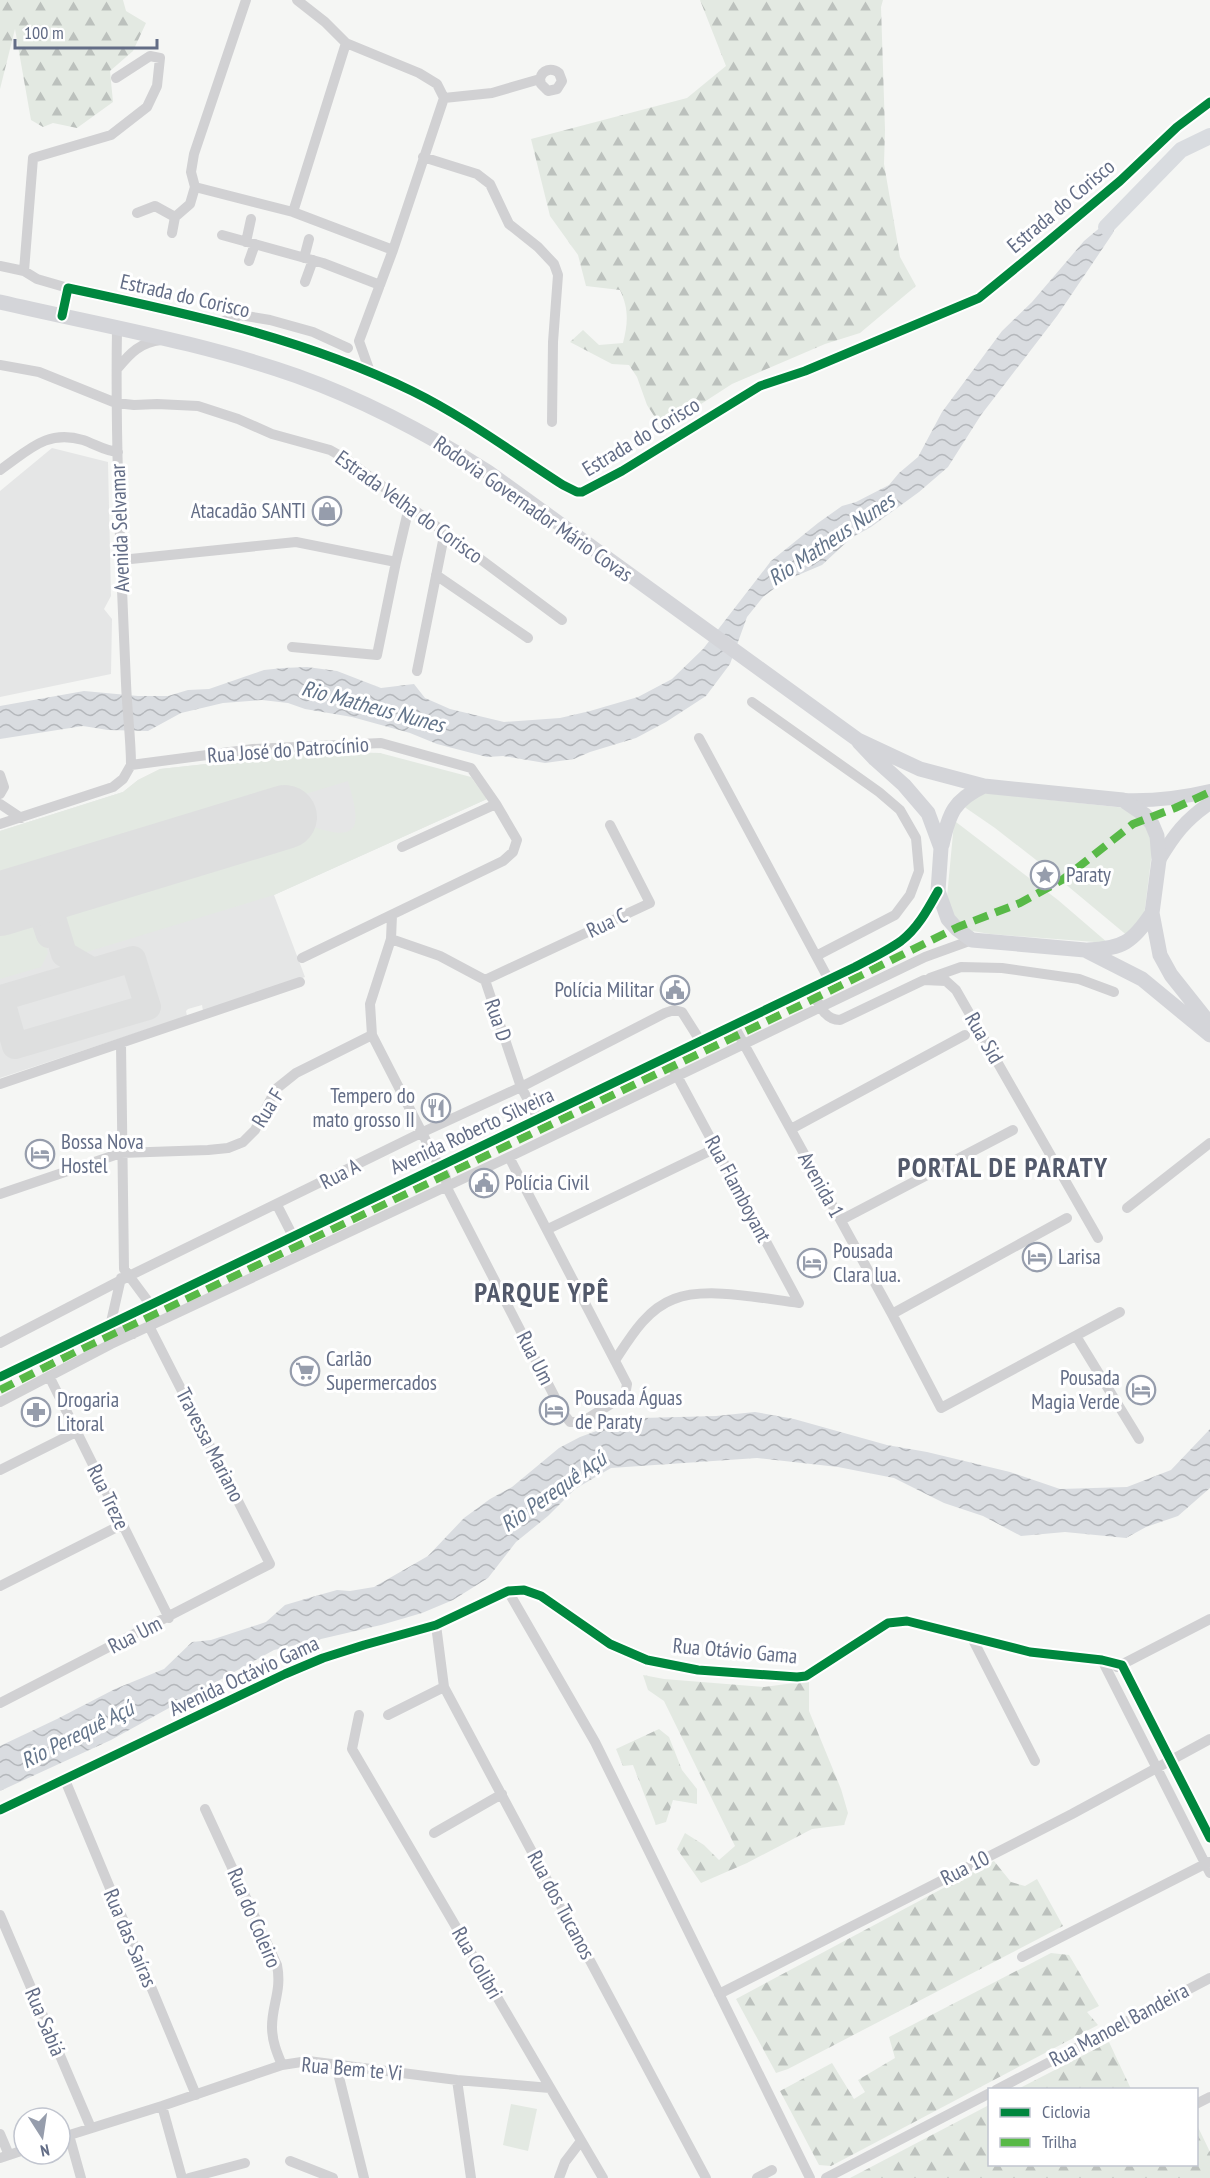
<svg xmlns="http://www.w3.org/2000/svg" width="1210" height="2178" font-family="'PT Sans Narrow',sans-serif">
<style>
.built{fill:#e5e6e6}
.grass{fill:#e3e9e2}
.forest{fill:url(#forest-firs)}
.water{fill:url(#water-waves)}
.lines{fill:none;stroke-linecap:round;stroke-linejoin:round}
.river{stroke:#d9dce0;stroke-width:16}
.taxiway{stroke:#dedfdf;stroke-width:26}
.runway{stroke:#dedfdf;stroke-width:64}
.minor{stroke:#d1d1d3;stroke-width:10}
.major{stroke:#d4d5d9;stroke-width:14}
.highway{stroke:#d4d5d9;stroke-width:15}
.quiet{stroke:#58b947;stroke-width:8;stroke-dasharray:15 8;stroke-linecap:butt}
.cycleway-casing{stroke:#fff;stroke-width:13}
.cycleway{stroke:#00873e;stroke-width:9}
.labels{text-anchor:middle;stroke-width:6;stroke-linejoin:round;paint-order:stroke}
.street-label{font-size:21px;fill:#636d86;stroke:#fff}
.poi-label{font-size:21px;fill:#636d86;stroke:#fff;text-anchor:start}
.water-label{font-size:22px;font-style:italic;fill:#63748a;stroke:#fff}
.district-label{font-size:27px;font-weight:bold;letter-spacing:1.5px;fill:#52596b;stroke:#fff}
</style>
<defs>
<pattern id="forest-firs" width="22" height="20" patternUnits="userSpaceOnUse" patternTransform="scale(1.5)"><rect width="22" height="20" fill="#e3e9e2"/><path d="M5 1l3.5 6h-7zM16 11l3.5 6h-7z" fill="#bcc1bd"/></pattern>
<pattern id="water-waves" width="16" height="10" patternUnits="userSpaceOnUse" patternTransform="scale(1.5)"><rect width="16" height="10" fill="#d9dce0"/><path d="M0 5q4-4 8 0t8 0" fill="none" stroke="#b4b7bb"/></pattern>
</defs>
<rect width="100%" height="100%" fill="#f5f6f4"/>
<path class="built" d="M52 448 108 462 111 596 104 609 112 619 111 674 0 697V491Z
M317 752 380 753 487 799 274 895 305 977 203 1011 202 1005 188 1009 186 1011 187 1016 0 1078V831L123 792 138 780 160 769Z"/>
<path class="grass" d="M317 752 380 753 471 777 487 799 274 895 80 954 68 948 58 911 66 900 311 826C364 845 360 822 348 781L0 887V831L123 792 138 780 160 769Z
M987 793 1126 808 1149 828 1152 852 1144 916 1129 937 1040 863 995 828 963 806 980 794Z
M956 822 1058 900 1108 943 990 934 972 931 957 923 947 897 954 823Z
M26 912 38 920 48 953 41 967 0 979V920Z
M511 2104 537 2109 528 2151 503 2145Z"/>
<path class="forest" d="M0 0H123L126 11 146 23 133 51 110 71 113 102 77 128 53 123 43 127 31 120 15 29 0 89Z
M700 0H883L881 7 885 130 884 164 900 257 916 286 860 333 825 344 732 384 667 426 658 422 647 405 637 377 629 365 612 364 570 342 583 330 599 345 623 343C628 323 629 309 620 290L586 286 578 255 550 216 531 139 687 98 726 66Z
M643 1675 664 1679 764 1687 809 1681V1711L841 1789 848 1813 844 1825 812 1829 747 1863 701 1883 677 1849 685 1833 704 1845 719 1860 735 1846 664 1701 648 1690Z
M659 1729 669 1737 682 1770 697 1789V1804L673 1800 666 1822 656 1825 633 1765 623 1766 616 1749Z
M994 1861 1011 1882 1025 1886 1037 1879 1063 1926 788 2069 776 2073 736 1999Z
M1051 1953 1069 1955 1099 2006 1087 2012 1098 2025 831 2166 819 2165 780 2091 832 2063 854 2099 865 2092 858 2080 895 2058 889 2037Z
M1109 2042 1131 2089H1018Z
M989 2105 990 2164H1196L1197 2125 1210 2152V2178H850Z"/>
<path class="water" d="M1121 210 1113 233 1057 316 981 415 948 467 919 492 871 527 851 538 822 565 784 581 763 597 747 617 730 664 706 696 666 722 636 738 590 752 574 759 545 763 503 756 487 757 437 744 410 733 352 717 305 709 288 703 262 700 223 703 181 713 148 731 108 730 83 726 0 739V706L84 691 138 696H168L188 690 209 689 264 670 283 668 307 667 337 671 381 688 414 684 425 698 450 709 504 722 560 718 590 711 638 697 672 679 703 649 771 561 818 523 842 506 856 502 889 485 899 473 918 457 942 412 1002 331 1032 302 1084 241Z
M755 1412 794 1419 887 1445 927 1452 1010 1472 1060 1489 1127 1487 1171 1470 1210 1429V1488L1178 1516 1146 1527 1126 1538 1065 1532 1021 1536 983 1516 944 1503 894 1478 838 1467 757 1458 611 1468 575 1489 548 1516 516 1542 488 1578 453 1600 422 1613 381 1625 274 1650 111 1740 0 1791V1746L57 1719 115 1689 164 1669 192 1642 211 1640 266 1622 285 1605 312 1597 337 1590 350 1591 374 1587 428 1556 464 1518 490 1499 512 1487 559 1448 580 1437 610 1426 642 1418 716 1416Z"/>
<g class="lines">
<path class="river" d="M1106 227 1181 150 1210 136"/>
<path class="taxiway" d="M65 884 51 911 64 954 93 971
M23 897 42 914 49 935
M133 959 148 1007 15 1046 1 998Z"/>
<path class="runway" d="M0 904 285 817"/>
<path class="minor" d="M297 0 325 22 346 43 419 73 437 84 444 98 393 250 359 341 370 372
M444 98 492 93 540 79C542 70 551 67 559 73L562 81 557 89 548 91 541 84 540 79
M423 157 477 174 490 184 509 224 538 247 554 264 558 275 553 342 552 422
M195 187 293 212 393 250
M195 187 191 172 194 154 246 0
M293 212 346 43
M137 213 155 206 175 217
M172 233 175 217 190 204 195 187
M222 235 323 263 380 285
M246 242 251 219
M304 258 309 239
M249 261 255 244
M0 266 24 271 37 279 68 288
M24 271 33 158 111 135 147 107 157 86 160 58 150 56 116 78
M305 282 313 260
M62 316 68 288C186 313 303 338 412 391 465 417 513 453 563 485L577 492H582L622 471 760 386 805 371 979 298 1045 244 1120 181 1177 127 1210 102
M222 322 240 315 270 320 313 332 348 348
M117 329C115 447 121 565 126 683 127 711 131 738 131 765
M0 365 39 372 116 403 134 405 157 404 198 406 238 419 272 434 330 450 346 459 562 620
M118 368C130 353 141 342 161 340
M0 470C28 451 46 429 83 440 95 444 105 451 118 452
M121 560 296 542 396 562 409 507
M436 575 528 638
M292 647 377 655 396 562
M417 671 445 531
M752 702 879 792 900 810 916 838 919 871 910 895 895 915 818 955
M699 738 829 980
M0 775 4 787 0 794
M0 804 21 818
M0 824 113 787 123 779 131 765 253 749 381 743 471 768 496 804 517 840 513 852 503 861 302 958
M402 847 496 804
M392 915 391 939 370 1004 372 1035 439 1166C445 1172 447 1177 446 1186L563 1413 570 1422H582L625 1395 627 1384 509 1157
M391 939 440 956 485 980 521 1087 539 1120
M930 978 961 967 1002 968 1079 979 1114 992
M485 980 650 903 610 825
M811 989C818 1001 823 1020 840 1020L924 980 946 981 956 990 1098 1238
M734 1026 892 1314 941 1408 1120 1312
M668 1059 799 1303
M0 1084 300 982
M791 1129 965 1035
M0 1194 121 1153 208 1150 228 1148 243 1142 255 1130 276 1089 296 1073 372 1035
M277 1205 302 1254
M1127 1208 1210 1143
M841 1220 1013 1130
M548 1229 716 1148
M121 1278 111 1322 118 1331 133 1334
M892 1314 1067 1218
M1076 1336 1139 1439
M0 1343 129 1276 423 1132 521 1087 665 1013 674 1010 682 1012 701 1042
M616 1359C631 1336 647 1309 674 1299 706 1286 765 1299 799 1303
M49 1376 169 1618
M0 1377 855 967C870 959 887 951 901 941 918 928 928 909 938 891
M0 1402 111 1344 509 1157 925 957 972 940
M0 1470 76 1432
M0 1586 121 1525
M508 1591 595 1742 810 2178
M436 1625 444 1687 706 2178
M972 1638 1035 1761
M1102 1660 1210 1873
M1117 1667 1210 1619
M0 1703 270 1564 149 1326 155 1320 150 1304 124 1269 121 1044
M359 1715 352 1749 603 2178
M388 1715 444 1687
M65 1780 196 2095
M205 1809 277 1965C282 1991 272 2004 272 2027 272 2041 277 2053 282 2065
M0 1810 285 1674 323 1658 364 1645 436 1625 508 1591 524 1590 541 1596 610 1644 647 1660 698 1670 797 1677 806 1676 888 1623 907 1621 1030 1652 1102 1660 1122 1665 1210 1838
M434 1833 502 1794
M0 1915 91 2128
M1022 1957 1209 1862
M719 1994 1072 1814 1210 1739
M336 2065 364 2178
M457 2080 471 2178
M996 2090 1210 1978
M1196 2104 1210 2097
M162 2106 182 2178
M0 2134 9 2155
M69 2135 81 2178
M60 2138 162 2106 282 2065 308 2061 457 2080 550 2088
M0 2158 24 2150
M290 2161 333 2178
M189 2178 245 2163
M559 2178 565 2162 581 2141
M757 2178 772 2170
M826 2178 990 2093"/>
<path class="major" d="M1123 800C1153 801 1181 798 1210 791
M1159 860C1174 835 1185 820 1210 803"/>
<path class="highway" d="M0 302C99 325 201 342 297 376 364 400 428 434 488 472L858 740 920 769 984 786 1123 800 1145 815 1152 824 1157 836 1159 860 1152 913 1160 955 1171 975 1210 1024
M859 742 875 759 904 785 928 813 941 848 938 891 948 919 957 929 972 940 1085 950 1142 979 1210 1035
M942 845C949 813 954 800 984 786
M1088 950C1122 949 1133 942 1152 913"/>
<path class="quiet" d="M0 1390 75 1352 807 1002 958 927 1020 903 1062 880 1133 824 1175 808 1210 792"/>
<g class="cycleway-casing">
<path id="cycleway" d="M62 316 68 288C186 313 303 338 412 391 465 417 513 453 563 485L577 492H582L622 471 760 386 805 371 979 298 1045 244 1120 181 1177 127 1210 102
M0 1377 855 967C870 959 887 951 901 941 918 928 928 909 938 891
M0 1810 285 1674 323 1658 364 1645 436 1625 508 1591 524 1590 541 1596 610 1644 647 1660 698 1670 797 1677 806 1676 888 1623 907 1621 1030 1652 1102 1660 1122 1665 1210 1838"/>
</g>
<use href="#cycleway" class="cycleway"/>
</g>
<defs>
<g id="shop-ring" transform="scale(1.5)"><circle r="9.5" fill="#fff" stroke="#969dac" stroke-width="1.5"/><path d="M-5-2.5h2.3a2.7 3.5 0 0 1 5.4 0H5L5.5 6h-11ZM-1.5-2.5h3a1.5 2.3 0 0 0-3 0Z" fill="#969dac"/></g>
<g id="sight-ring" transform="scale(1.5)"><circle r="9.5" fill="#fff" stroke="#969dac" stroke-width="1.5"/><path d="M0-6L1.8-2.2L6-1.7L2.9 1.2L3.7 5.4L0 3.3L-3.7 5.4L-2.9 1.2L-6-1.7L-1.8-2.2Z" fill="#969dac"/></g>
<g id="civic-ring" transform="scale(1.5)"><circle r="9.5" fill="#fff" stroke="#969dac" stroke-width="1.5"/><path d="M-.6-6.5H3V-4.5H.6V-3L4-1V1h2V6H-6V1h2V-1L-.6-3ZM-1.2 2.5V6h2.4V2.5Z" fill="#969dac"/></g>
<g id="restaurant-ring" transform="scale(1.5)"><circle r="9.5" fill="#fff" stroke="#969dac" stroke-width="1.5"/><path d="M-5-6h1v4h1v-4h1v4h1v-4h1v5L-1.5 .5V6h-2V.5L-5-1ZM5-6V6H3V1.5H1.5Q1.5-4 5-6Z" fill="#969dac"/></g>
<g id="hotel-ring" transform="scale(1.5)"><circle r="9.5" fill="#fff" stroke="#969dac" stroke-width="1.5"/><path d="M-6-4.5h1.5V1H6V5H4.5V3h-9V5H-6ZM-4 0a1.8 1.8 0 1 1 3.6 0ZM.5 0V-2.5h3Q6-2.5 6 0Z" fill="#969dac"/></g>
<g id="supermarket-ring" transform="scale(1.5)"><circle r="9.5" fill="#fff" stroke="#969dac" stroke-width="1.5"/><path d="M-6-5.5h2.5l.6 2H6L4.5 2H-2.5L-4.4-4H-6ZM-1.5 3.2a1.3 1.3 0 1 0 .1 0ZM3 3.2a1.3 1.3 0 1 0 .1 0Z" fill="#969dac"/></g>
<g id="pharmacy-ring" transform="scale(1.5)"><circle r="9.5" fill="#fff" stroke="#969dac" stroke-width="1.5"/><path d="M-2-6h4v4h4v4h-4v4h-4v-4h-4v-4h4Z" fill="#969dac"/></g>
</defs>
<g fill-rule="evenodd">
<use href="#shop-ring" x="327" y="511"/>
<use href="#sight-ring" x="1045" y="875"/>
<use href="#civic-ring" x="675" y="990"/>
<use href="#restaurant-ring" x="436" y="1108"/>
<use href="#hotel-ring" x="40" y="1154"/>
<use href="#civic-ring" x="484" y="1183"/>
<use href="#hotel-ring" x="1037" y="1257"/>
<use href="#hotel-ring" x="812" y="1263"/>
<use href="#supermarket-ring" x="305" y="1371"/>
<use href="#hotel-ring" x="1141" y="1390"/>
<use href="#hotel-ring" x="554" y="1410"/>
<use href="#pharmacy-ring" x="36" y="1412"/>
</g>
<g class="labels">
<g class="street-label">
<text transform="translate(1061 206) rotate(-40)" y="7">Estrada do Corisco</text>
<text transform="translate(185 296) rotate(13)" y="7">Estrada do Corisco</text>
<text transform="translate(641 437) rotate(-31)" y="7">Estrada do Corisco</text>
<text transform="translate(409 507) rotate(36)" y="7">Estrada Velha do Corisco</text>
<text transform="translate(533 509) rotate(35)" y="7">Rodovia Governador Mário Covas</text>
<text transform="translate(120 528) rotate(-92)" y="7">Avenida Selvamar</text>
<text transform="translate(288 750) rotate(-4)" y="7">Rua José do Patrocínio</text>
<text transform="translate(607 923) rotate(-25)" y="7">Rua C</text>
<text transform="translate(498 1020) rotate(71)" y="7">Rua D</text>
<text transform="translate(984 1038) rotate(60)" y="7">Rua Sid</text>
<text transform="translate(268 1108) rotate(-58)" y="7">Rua F</text>
<text transform="translate(472 1131) rotate(-25)" y="7">Avenida Roberto Silveira</text>
<text transform="translate(340 1174) rotate(-27)" y="7">Rua A</text>
<text transform="translate(821 1185) rotate(61)" y="7">Avenida 1</text>
<text transform="translate(738 1189) rotate(62)" y="7">Rua Flamboyant</text>
<text transform="translate(535 1358) rotate(63)" y="7">Rua Um</text>
<text transform="translate(210 1445) rotate(63)" y="7">Travessa Mariano</text>
<text transform="translate(108 1497) rotate(64)" y="7">Rua Treze</text>
<text transform="translate(135 1635) rotate(-27)" y="7">Rua Um</text>
<text transform="translate(735 1651) rotate(5)" y="7">Rua Otávio Gama</text>
<text transform="translate(244 1676) rotate(-25)" y="7">Avenida Octávio Gama</text>
<text transform="translate(965 1868) rotate(-27)" y="7">Rua 10</text>
<text transform="translate(561 1905) rotate(62)" y="7">Rua dos Tucanos</text>
<text transform="translate(254 1918) rotate(67)" y="7">Rua do Coleiro</text>
<text transform="translate(130 1938) rotate(67)" y="7">Rua das Saíras</text>
<text transform="translate(477 1963) rotate(60)" y="7">Rua Colibri</text>
<text transform="translate(45 2022) rotate(67)" y="7">Rua Sabiá</text>
<text transform="translate(1119 2025) rotate(-28)" y="7">Rua Manoel Bandeira</text>
<text transform="translate(352 2069) rotate(5)" y="7">Rua Bem te Vi</text>
</g>
<g class="poi-label">
<text x="306" y="518" text-anchor="end">Atacadão SANTI</text>
<text x="1066" y="882">Paraty</text>
<text x="654" y="997" text-anchor="end">Polícia Militar</text>
<text x="415" y="1103" text-anchor="end">Tempero do<tspan x="415" dy="24">mato grosso II</tspan></text>
<text x="61" y="1149">Bossa Nova<tspan x="61" dy="24">Hostel</tspan></text>
<text x="505" y="1190">Polícia Civil</text>
<text x="833" y="1258">Pousada<tspan x="833" dy="24">Clara lua.</tspan></text>
<text x="1058" y="1264">Larisa</text>
<text x="326" y="1366">Carlão<tspan x="326" dy="24">Supermercados</tspan></text>
<text x="1120" y="1385" text-anchor="end">Pousada<tspan x="1120" dy="24">Magia Verde</tspan></text>
<text x="575" y="1405">Pousada Águas<tspan x="575" dy="24">de Paraty</tspan></text>
<text x="57" y="1407">Drogaria<tspan x="57" dy="24">Litoral</tspan></text>
</g>
<g class="water-label">
<text transform="translate(831 539) rotate(-34)" y="8">Rio Matheus Nunes</text>
<text transform="translate(373 706) rotate(15)" y="8">Rio Matheus Nunes</text>
<text transform="translate(553 1491) rotate(-35)" y="8">Rio Perequê Açú</text>
<text transform="translate(77 1734) rotate(-27)" y="8">Rio Perequê Açú</text>
</g>
<g class="district-label">
<text x="1003" y="1177">PORTAL DE PARATY</text>
<text x="542" y="1302">PARQUE YPÊ</text>
</g>
</g>
<rect x="988" y="2088" width="210" height="78" fill="#ffffff" stroke="#c1c5cf" stroke-width="1.5"/>
<rect x="1000" y="2108" width="30" height="9" fill="#00873e" stroke="#c1c5cf" stroke-width="1.5"/>
<text x="1042" y="2118" font-size="18" fill="#636d86">Ciclovia</text>
<rect x="1000" y="2138" width="30" height="9" fill="#58b947" stroke="#c1c5cf" stroke-width="1.5"/>
<text x="1042" y="2148" font-size="18" fill="#636d86">Trilha</text>
<g transform="translate(42 2136) rotate(168)"><circle r="28" fill="#ffffff" stroke="#c1c5cf" stroke-width="1.5"/>
<path d="M0-4.5L10 22L0 15L-10 22Z" fill="#969dac"/>
<text y="-9" font-size="16" font-weight="bold" text-anchor="middle" fill="#636d86">N</text>
</g>
<path d="M15 39v9h142v-9" fill="none" stroke="#636d86" stroke-width="3"/>
<text x="24" y="39" font-size="18" fill="#636d86" stroke="#ffffff" stroke-width="4.5" paint-order="stroke">100 m</text>
</svg>
